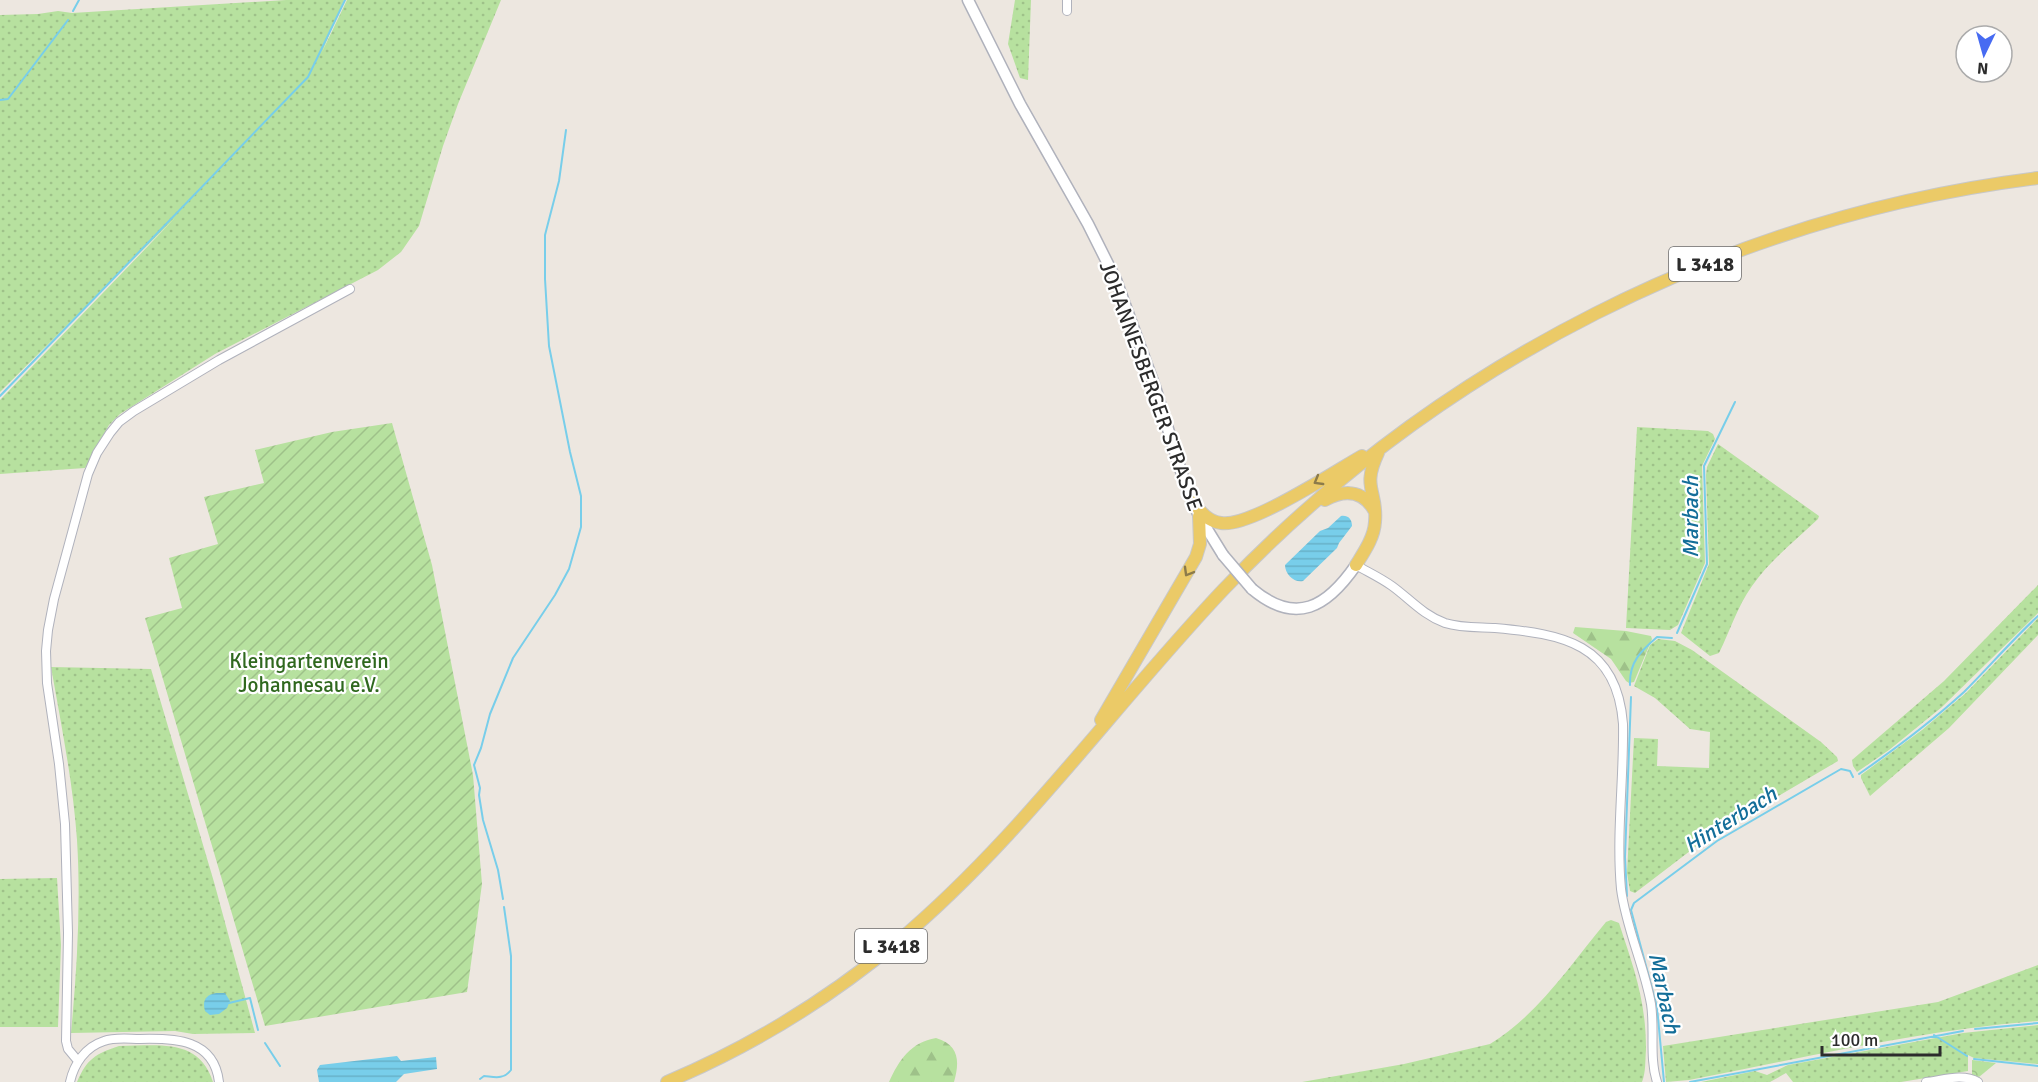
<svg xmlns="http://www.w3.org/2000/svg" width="2038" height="1082" font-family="Signika,sans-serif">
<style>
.grass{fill:url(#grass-dots)}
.forest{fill:url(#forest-firs)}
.park{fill:url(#park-crowns)}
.garden{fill:url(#garden-furrows)}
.water{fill:url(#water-rules)}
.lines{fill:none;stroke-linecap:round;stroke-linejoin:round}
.stream{stroke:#78ceea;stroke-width:2}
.street-casing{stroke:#b0b2bc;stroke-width:10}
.secondary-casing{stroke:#b0b2bc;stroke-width:13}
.primary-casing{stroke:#c8c8c8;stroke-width:14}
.street{stroke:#fff;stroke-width:8}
.secondary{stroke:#fff;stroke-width:10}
.primary{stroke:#ebca67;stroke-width:12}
.secondary-bridge-casing{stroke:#b0b2bc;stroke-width:13;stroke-linecap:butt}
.secondary-bridge{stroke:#fff;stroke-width:10}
.oneway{stroke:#8c7b4a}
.labels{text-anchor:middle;stroke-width:4.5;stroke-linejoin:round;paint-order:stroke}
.shield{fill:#fff;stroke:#6b6b6b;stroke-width:1.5}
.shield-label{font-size:20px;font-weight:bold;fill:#2c2c2c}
.street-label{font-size:21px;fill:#2c2c2c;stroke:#fff}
.park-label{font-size:21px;fill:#2f681e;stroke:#fff}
.water-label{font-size:22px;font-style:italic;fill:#136e99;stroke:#fff}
</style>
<defs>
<pattern id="grass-dots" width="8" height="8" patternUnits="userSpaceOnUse" patternTransform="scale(1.5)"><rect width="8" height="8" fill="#b7e19f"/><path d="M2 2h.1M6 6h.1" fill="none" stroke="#9ec189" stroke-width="1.8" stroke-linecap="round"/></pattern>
<pattern id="forest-firs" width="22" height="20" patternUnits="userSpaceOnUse" patternTransform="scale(1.5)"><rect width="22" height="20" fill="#b7e19f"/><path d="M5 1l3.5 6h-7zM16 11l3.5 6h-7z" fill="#9ec189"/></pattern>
<pattern id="park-crowns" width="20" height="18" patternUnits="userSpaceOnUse" patternTransform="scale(1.5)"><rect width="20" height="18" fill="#b7e19f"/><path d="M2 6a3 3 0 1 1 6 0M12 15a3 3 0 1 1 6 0" fill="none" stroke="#9ec189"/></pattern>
<pattern id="garden-furrows" width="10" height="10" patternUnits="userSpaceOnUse" patternTransform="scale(1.5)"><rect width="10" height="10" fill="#b7e19f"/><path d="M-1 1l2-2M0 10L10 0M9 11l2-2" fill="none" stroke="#9ec189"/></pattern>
<pattern id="water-rules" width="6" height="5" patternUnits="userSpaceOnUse" patternTransform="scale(1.5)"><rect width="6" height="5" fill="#78ceea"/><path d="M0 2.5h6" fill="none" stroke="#68b1c9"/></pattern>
</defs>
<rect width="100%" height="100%" fill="#ede7e0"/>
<path class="grass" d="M286 0H344L322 52 347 0H501L458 104 443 146 419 226 401 252 378 270 215 354 120 414 109 425 85 468 0 474V400L175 218 0 392V15L38 14 58 11 72 13Z
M1015 0H1031L1028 80 1020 78 1008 44Z
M1637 427 1708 431 1713 434 1715 439 1702 466 1705 563 1678 625 1670 630 1626 628Z
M1718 444 1819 516 1818 519C1796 540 1769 561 1752 586 1737 607 1730 631 1719 653L1710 656 1681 633 1709 564 1706 475 1707 467Z
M2038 585V613L1942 707 1889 750 1857 772 1853 766 1852 760 1944 681Z
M2038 618V635L1949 728 1870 796 1861 778V775L1922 730 1966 693Z
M1658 639 1675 641 1692 650 1821 742 1837 757 1838 761 1707 838 1635 893 1630 891 1627 873 1634 738 1658 739 1657 766 1709 768 1710 732 1690 729 1655 698 1634 686 1650 645Z
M51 667 151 669 214 882 255 1033 193 1034 175 1031 71 1033C77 969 81 904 77 840 73 782 61 724 51 667Z
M57 878 61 945 58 1027H0V879Z
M1611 920 1619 923C1634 969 1646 1000 1646 1050 1645 1061 1646 1072 1642 1082H1302L1404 1064 1490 1044C1539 1014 1570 965 1606 922Z
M2038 965V1021C1920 1030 1804 1058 1689 1080L1666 1082 1663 1046 1938 1002Z
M2038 1025V1064L1974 1058 1968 1055V1071L1901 1082H1793L1786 1073 1770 1082H1701L1755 1071 1767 1075 1788 1065 1963 1033Z
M119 1046C157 1046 199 1037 213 1082H77C87 1059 95 1054 119 1046Z"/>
<path class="forest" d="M1575 627 1626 631 1651 636 1652 639 1634 682 1629 683 1626 681 1611 659 1573 633Z
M936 1038C959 1045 960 1061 954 1082H889C899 1060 911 1042 936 1038Z"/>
<path class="park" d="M1972 1060 1996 1063 1979 1077 1972 1075Z"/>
<path class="garden" d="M392 423 432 565 473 775 482 884 467 992 265 1026 145 618 182 608 169 558 218 544 204 497 264 483 255 450 332 432Z"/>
<path class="water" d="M1341 516C1348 515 1352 519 1352 526L1339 543 1337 548 1303 581C1294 583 1285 574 1285 565L1320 531 1328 528Z
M216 993H225L230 1001 227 1008 219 1014 210 1015 205 1011C202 1000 206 995 216 993Z
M397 1056 401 1061 436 1057 437 1069 404 1074 396 1082H319L317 1070 320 1065Z"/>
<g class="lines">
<path class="stream" d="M73 11 79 0
M0 100 8 99 68 20
M0 396 308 77 345 0
M1677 633 1707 564 1704 466 1735 402
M1630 685C1629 662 1641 651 1657 637L1672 638
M1859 774C1895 749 1931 722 1964 692 1989 667 2012 640 2038 616
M1627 896 1625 857 1631 697
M503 899 498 870 483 820 479 795 480 788 474 765 481 748 490 714 513 658 555 595 569 569 581 527V496L570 452 549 346 545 279V235L559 181 566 130
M229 1003 250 998 258 1030
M1975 1029 2038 1023
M1934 1035 1967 1056
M265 1043 280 1066
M1974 1059 2038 1066
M480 1079 484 1076C495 1077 503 1080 511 1070V956L504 907
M1664 1082 1657 1007 1631 910 1634 903 1717 841 1841 769 1850 771 1853 777
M1690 1082 1963 1031"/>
<g class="street-casing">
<path id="street" d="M1067 0V11
M1356 565C1368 572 1381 578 1392 586 1410 599 1423 615 1445 623 1461 628 1478 627 1495 628 1562 634 1617 643 1623 724 1624 778 1616 834 1621 889 1626 928 1644 965 1651 1004 1655 1030 1649 1057 1657 1082
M78 1061 68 1049 66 1041 68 933 65 824 59 764 47 683 46 651 48 630 54 599 88 474 97 453 110 433 119 422 134 411 219 360 350 289
M70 1082C74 1064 85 1047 104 1041 115 1037 129 1039 140 1039 175 1038 214 1039 219 1082
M1926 1082C1943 1080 1963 1073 1978 1082"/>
</g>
<g class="secondary-casing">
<path id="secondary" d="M968 0 1020 104 1088 224 1116 280 1155 387 1185 484 1199 516 1223 555
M1252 589C1296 626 1327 607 1356 565"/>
</g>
<g class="primary-casing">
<path id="primary" d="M1325 500C1343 490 1362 489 1374 510
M1192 501C1200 511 1207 521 1221 523 1249 528 1334 472 1362 456
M1356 565C1364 552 1374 538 1375 522 1378 490 1361 489 1378 453
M1101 720 1196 557 1200 544 1199 516
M667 1082C750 1047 827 1000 897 942 1020 839 1114 705 1224 589 1438 364 1730 216 2038 178"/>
</g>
<use href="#street" class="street"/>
<use href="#secondary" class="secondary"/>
<use href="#primary" class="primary"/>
<g class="secondary-bridge-casing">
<path id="secondary-bridge" d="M1223 555 1252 589"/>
</g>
<use href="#secondary-bridge" class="secondary-bridge"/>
</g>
<defs><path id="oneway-chevron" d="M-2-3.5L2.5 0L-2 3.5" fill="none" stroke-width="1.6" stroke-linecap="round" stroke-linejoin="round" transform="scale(1.5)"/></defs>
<g class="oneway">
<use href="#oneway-chevron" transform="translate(1318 481) rotate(150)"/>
<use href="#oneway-chevron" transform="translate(1188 572) rotate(120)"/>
</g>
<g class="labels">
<g class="shield">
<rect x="1669" y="247" width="72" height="34" rx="4.5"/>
<rect x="855" y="929" width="72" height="34" rx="4.5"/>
</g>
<g class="shield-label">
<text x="1705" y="271">L 3418</text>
<text x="891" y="953">L 3418</text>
</g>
<g class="street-label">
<text transform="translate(1151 386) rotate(70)" y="7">JOHANNESBERGER STRASSE</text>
</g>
<g class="park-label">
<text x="309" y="668">Kleingartenverein<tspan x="309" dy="24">Johannesau e.V.</tspan></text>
</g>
<g class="water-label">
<text transform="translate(1690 517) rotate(-90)" y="8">Marbach</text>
<text transform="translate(1730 819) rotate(-32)" y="8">Hinterbach</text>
<text transform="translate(1665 993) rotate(78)" y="8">Marbach</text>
</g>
</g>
<g transform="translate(1984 54) rotate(185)"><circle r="28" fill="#ffffff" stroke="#ababab" stroke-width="1.5"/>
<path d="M0-4.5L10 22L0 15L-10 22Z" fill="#476bf2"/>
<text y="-9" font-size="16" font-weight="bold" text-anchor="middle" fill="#2c2c2c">N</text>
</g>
<path d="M1822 1046v9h118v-9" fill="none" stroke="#2c2c2c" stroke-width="3"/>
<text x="1831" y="1046" font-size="18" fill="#2c2c2c" stroke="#ffffff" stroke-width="4.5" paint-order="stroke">100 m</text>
</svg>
